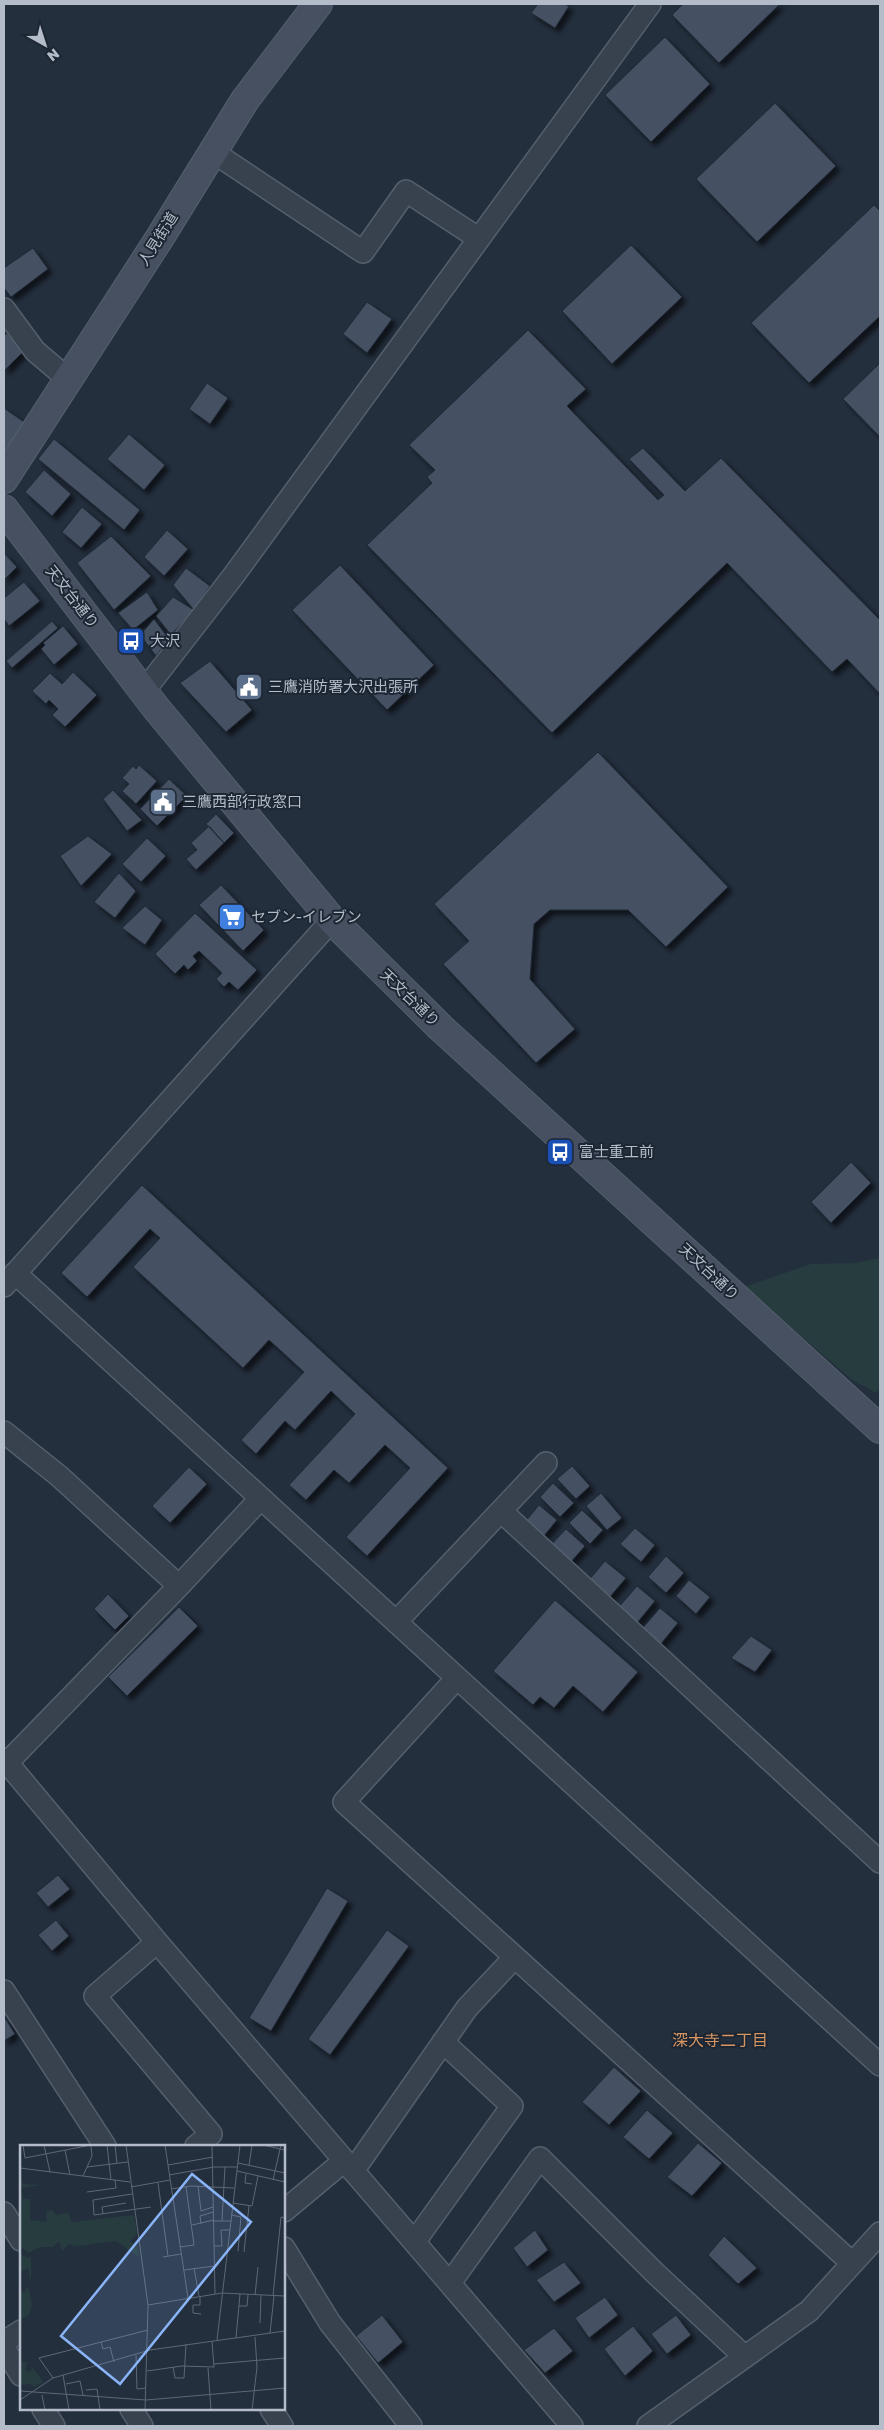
<svg xmlns="http://www.w3.org/2000/svg" width="884" height="2430" font-family="'Golos Text','Noto Sans JP',sans-serif">
<style>
.green{fill:#263c3f}
.building{fill:#455162;stroke:#1f2835;filter:url(#shadow)}
.lines{fill:none;stroke-linecap:round;stroke-linejoin:round}
.minor-casing{stroke:#565f6c;stroke-width:24}
.secondary-casing{stroke:#565f6c;stroke-width:30}
.minor{stroke:#38414e;stroke-width:21}
.secondary{stroke:#465061;stroke-width:28}
.labels{text-anchor:middle;stroke-width:4;stroke-linejoin:round;paint-order:stroke}
.street-label{font-size:15px;fill:#b4bcc9;stroke:#1d2633}
.poi-label{font-size:15px;fill:#b4bcc9;stroke:#1d2633;text-anchor:start}
.neighbourhood-label{font-size:16px;fill:#d59563;stroke:#1d2633}
.inset-road{fill:none;stroke:#5e6776;stroke-width:1}
.view{fill:#8ab4f8;fill-opacity:0.15;stroke:#8ab4f8;stroke-width:2.5}
.inset-edge{fill:none;stroke:#b4bcc9;stroke-width:2.5}
</style>
<defs>
<filter id="shadow"><feDropShadow dx="4.5" dy="4.5" stdDeviation="2.5" flood-color="#0009"/></filter>
</defs>
<rect width="100%" height="100%" fill="#242f3e"/>
<path class="green" d="M880 1258V1387L876 1393 851 1379 744 1287 811 1264 854 1263Z"/>
<path class="building" d="M538 4H564L569 6 555 28 531 13Z
M683 4H780L719 63 672 15Z
M665 37 710 84 651 142 605 95Z
M775 103 836 166 757 242 696 179Z
M874 205 880 211V316L809 383 751 323Z
M631 245 682 297 612 364 562 311Z
M33 248 48 269 11 297 4 288V268Z
M367 302 392 319 367 353 343 334Z
M528 330 586 389 567 406 658 500 664 495 629 459 643 448 685 491 721 458 880 620V694L847 659 832 672 727 563 552 733 367 545 432 483 427 477 435 470 409 445Z
M7 333 23 352 4 371V336Z
M880 363V437L843 399Z
M207 383 228 398 210 424 189 409Z
M4 408 27 424 4 451Z
M129 434 165 465 144 490 107 459Z
M54 439 140 510 124 530 38 459Z
M44 470 71 494 52 516 25 492Z
M82 507 102 524 81 548 62 532Z
M167 530 188 549 164 576 144 557Z
M111 536 151 576 114 610 77 563Z
M4 553 17 567 4 580Z
M340 565 434 665 387 710 292 610Z
M186 568 210 586 194 610 173 585Z
M24 582 40 601 9 626 4 619V598Z
M147 592 158 610 133 630 118 613Z
M173 597 194 610 171 635 156 616Z
M154 619 169 639 156 656 140 635Z
M52 621 58 628 12 668 6 661Z
M63 626 78 644 54 665 41 649 45 645 43 643Z
M210 661 252 710 226 732 180 683Z
M73 672 97 695 65 727 52 715 58 709 49 700 46 704 32 691 50 673 62 684Z
M598 752 728 887 666 947 628 910H550L534 924 530 979 575 1029 536 1063 443 964 469 941 434 904Z
M139 765 157 781 136 804 122 791 129 784 122 778 133 766 136 769Z
M169 779 187 796 157 826 140 809Z
M113 790 142 820 127 831 103 799Z
M216 814 234 833 224 843 206 824Z
M209 826 224 843 196 870 186 859 197 850 191 843Z
M88 836 112 854 81 886 60 856Z
M147 838 166 856 141 882 122 864Z
M119 873 136 891 115 918 94 902Z
M221 885 264 930 243 951 199 905Z
M145 906 162 920 145 945 122 928Z
M195 913 257 970 238 990 229 982 224 987 216 979 222 973 199 951 193 956 197 961 188 970 184 965 175 974 155 954Z
M851 1162 871 1183 831 1223 811 1202Z
M142 1185 448 1468 367 1556 346 1537 410 1468 385 1445 349 1483 334 1470 306 1500 289 1485 355 1414 331 1391 295 1430 285 1421 256 1454 241 1440 304 1372 269 1340 243 1368 133 1267 160 1238 150 1229 87 1297 61 1273Z
M572 1466 590 1486 576 1499 557 1479Z
M189 1467 207 1484 170 1523 152 1506Z
M553 1483 574 1503 560 1517 540 1497Z
M601 1493 622 1518 607 1530 586 1506Z
M539 1505 557 1520 543 1537 525 1522Z
M582 1510 603 1530 590 1544 569 1523Z
M635 1528 655 1545 641 1562 620 1544Z
M566 1529 585 1546 570 1563 550 1546Z
M666 1556 684 1573 666 1593 648 1577Z
M605 1561 626 1578 609 1598 589 1580Z
M689 1580 710 1597 696 1614 676 1596Z
M637 1586 655 1601 637 1623 618 1608Z
M108 1594 129 1616 115 1630 94 1609Z
M555 1600 638 1672 603 1712 573 1686 554 1708 540 1697 533 1705 493 1671Z
M179 1607 198 1626 127 1696 108 1677Z
M660 1608 678 1623 660 1645 641 1630Z
M751 1636 772 1650 755 1672 731 1658Z
M58 1875 70 1889 48 1907 36 1893Z
M327 1888 348 1901 271 2031 249 2018Z
M56 1920 69 1936 52 1951 38 1935Z
M387 1930 409 1946 330 2055 308 2039Z
M5 2018 15 2034 4 2041V2019Z
M614 2067 641 2091 609 2125 582 2102Z
M647 2110 673 2133 649 2159 623 2137Z
M698 2143 722 2163 692 2196 667 2177Z
M535 2230 548 2250 527 2267 513 2248Z
M724 2236 757 2268 738 2284 708 2255Z
M564 2262 581 2283 554 2302 536 2280Z
M605 2297 618 2315 589 2338 575 2318Z
M382 2315 403 2342 378 2363 356 2336Z
M676 2315 691 2335 667 2354 651 2334Z
M633 2326 653 2351 625 2376 604 2349Z
M554 2328 573 2351 545 2373 524 2350Z"/>
<g class="lines">
<g class="minor-casing">
<path id="minor" d="M213 152 363 252 406 191 478 238
M4 309 35 351 68 379
M144 691 234 575 650 4
M15 1273 880 2065
M4 1286 332 920
M4 1432 59 1476 179 1586
M501 1511 880 1862
M396 1622 546 1463
M457 1678 344 1802 852 2263
M4 1759 157 1942 572 2426
M7 1763 179 1586 261 1498
M157 1942 95 1996 211 2134 196 2146
M4 1991 105 2146
M353 2171 467 2008 514 1958
M284 2211 344 2161
M4 2213 21 2240
M415 2241 512 2106 443 2042
M284 2248 330 2323 411 2426
M450 2283 540 2158 655 2273 745 2357
M4 2342 21 2331
M4 2348 21 2375
M43 2409 54 2426
M131 2409 142 2426
M271 2409 282 2426
M648 2426 809 2311 880 2233"/>
</g>
<g class="secondary-casing">
<path id="secondary" d="M4 479 159 239 245 100 318 4
M4 509 156 708 332 920 441 1028 880 1429"/>
</g>
<use href="#minor" class="minor"/>
<use href="#secondary" class="secondary"/>
</g>
<defs>
<g id="bus-square" transform="scale(1.4375)"><rect x="-9" y="-9" width="18" height="18" rx="4" fill="#1a4fb4" stroke="#1d2633"/><path d="M-5-6H5V4H4V6H2V4H-2V6H-4V4H-5ZM-3.5-4V0h7V-4ZM-3.5 1.2v1.5H-2V1.2ZM2 1.2v1.5H3.5V1.2Z" fill="#fff"/></g>
<g id="civic-square" transform="scale(1.4375)"><rect x="-9" y="-9" width="18" height="18" rx="4" fill="#5c6f8a" stroke="#1d2633"/><path d="M-.6-6.5H3V-4.5H.6V-3L4-1V1h2V6H-6V1h2V-1L-.6-3ZM-1.2 2.5V6h2.4V2.5Z" fill="#fff"/></g>
<g id="supermarket-square" transform="scale(1.4375)"><rect x="-9" y="-9" width="18" height="18" rx="4" fill="#3f7fe0" stroke="#1d2633"/><path d="M-6-5.5h2.5l.6 2H6L4.5 2H-2.5L-4.4-4H-6ZM-1.5 3.2a1.3 1.3 0 1 0 .1 0ZM3 3.2a1.3 1.3 0 1 0 .1 0Z" fill="#fff"/></g>
</defs>
<g fill-rule="evenodd">
<use href="#bus-square" x="131" y="641"/>
<use href="#civic-square" x="249" y="687"/>
<use href="#civic-square" x="163" y="802"/>
<use href="#supermarket-square" x="232" y="917"/>
<use href="#bus-square" x="560" y="1152"/>
</g>
<g class="labels">
<g class="street-label">
<text transform="translate(158 239) rotate(-58)" y="5">人見街道</text>
<text transform="translate(72 597) rotate(52)" y="5">天文台通り</text>
<text transform="translate(410 998) rotate(44)" y="5">天文台通り</text>
<text transform="translate(709 1272) rotate(43)" y="5">天文台通り</text>
</g>
<g class="poi-label">
<text x="150" y="646">大沢</text>
<text x="268" y="692">三鷹消防署大沢出張所</text>
<text x="182" y="807">三鷹西部行政窓口</text>
<text x="251" y="922">セブン-イレブン</text>
<text x="579" y="1157">富士重工前</text>
</g>
<g class="neighbourhood-label">
<text x="720" y="2046">深大寺二丁目</text>
</g>
</g>
<g transform="translate(20 2145)">
<rect width="265" height="265" fill="#242f3e"/>
<path d="M0 28 3 39 21 40 1 43 3 54H10V75L27 77 26 67 32 65 36 70 48 68 52 77 114 70 117 89 110 97 117 99 120 113 96 96 57 101 49 99 42 106 39 96 33 102H21L8 108 3 103 0 104ZM0 110 11 113V138L8 123 0 127ZM8 141 12 160 9 170 0 175V145L5 147ZM0 217H8L5 224 9 227 13 223 23 237 14 242 10 239 0 240Z" fill="#263c3f"/>
<path class="inset-road" d="M3 0 5 13 71 0M24 0 30 27M87 0 91 35M95 0 97 18M106 0 128 160 125 265M145 0 168 153M192 0 195 149M243 0 265 5M45 5 50 30M218 18 265 28M148 20 193 12M229 21 232 0M67 22 108 17M0 23 110 37M217 26 265 37M226 29 225 38 232 39M149 30 194 22H217M63 31 72 11 71 1M253 35 261 0M138 38 148 111M178 41 181 66 193 62M111 42 150 35M151 44 171 41 214 43M67 47 96 43 95 35M112 49 73 55 74 70 131 62M213 58 232 61 238 31M83 69 82 62 106 58M211 70 221 72 218 106M194 76H211M202 76 205 22M181 79 180 71 193 67M172 80 194 75M194 101H202L201 85H210M160 102 174 100 166 42M224 107 229 61M143 112 161 109M174 123 179 151M164 125 195 121M202 148 265 151M235 150 238 122M180 151V160H173V168L181 169M253 151 261 72 265 73M128 160 202 148M219 161H227L228 150M240 178 241 150M250 188 254 151M216 193 220 149M197 195 220 0M81 197 83 204 90 202 94 217M116 210 117 244 126 243M194 219 265 213M153 222 155 233H164L166 199M188 223 191 265M127 226 162 221 194 222 192 196M43 230 49 265M33 233 19 213 128 185M46 239 60 236 63 250M66 245 77 244 80 265M0 246 126 255 265 243M22 250 25 265M0 255 33 233 130 205 265 186M232 265 237 222 235 192"/>
<path class="view" d="M172 29 231 77 100 239 41 191Z"/>
<rect width="265" height="265" class="inset-edge"/>
</g>
<rect width="884" height="2430" fill="none" stroke="#b4bcc9" stroke-width="10"/>
<g transform="translate(45 45) rotate(141)" stroke="#1d2633" stroke-width="4" paint-order="stroke">
<path d="M0-4L9 19L0 12L-9 19Z" fill="#b4bcc9"/>
<text y="-8" font-size="14" font-weight="bold" text-anchor="middle" fill="#b4bcc9">N</text>
</g>
</svg>
